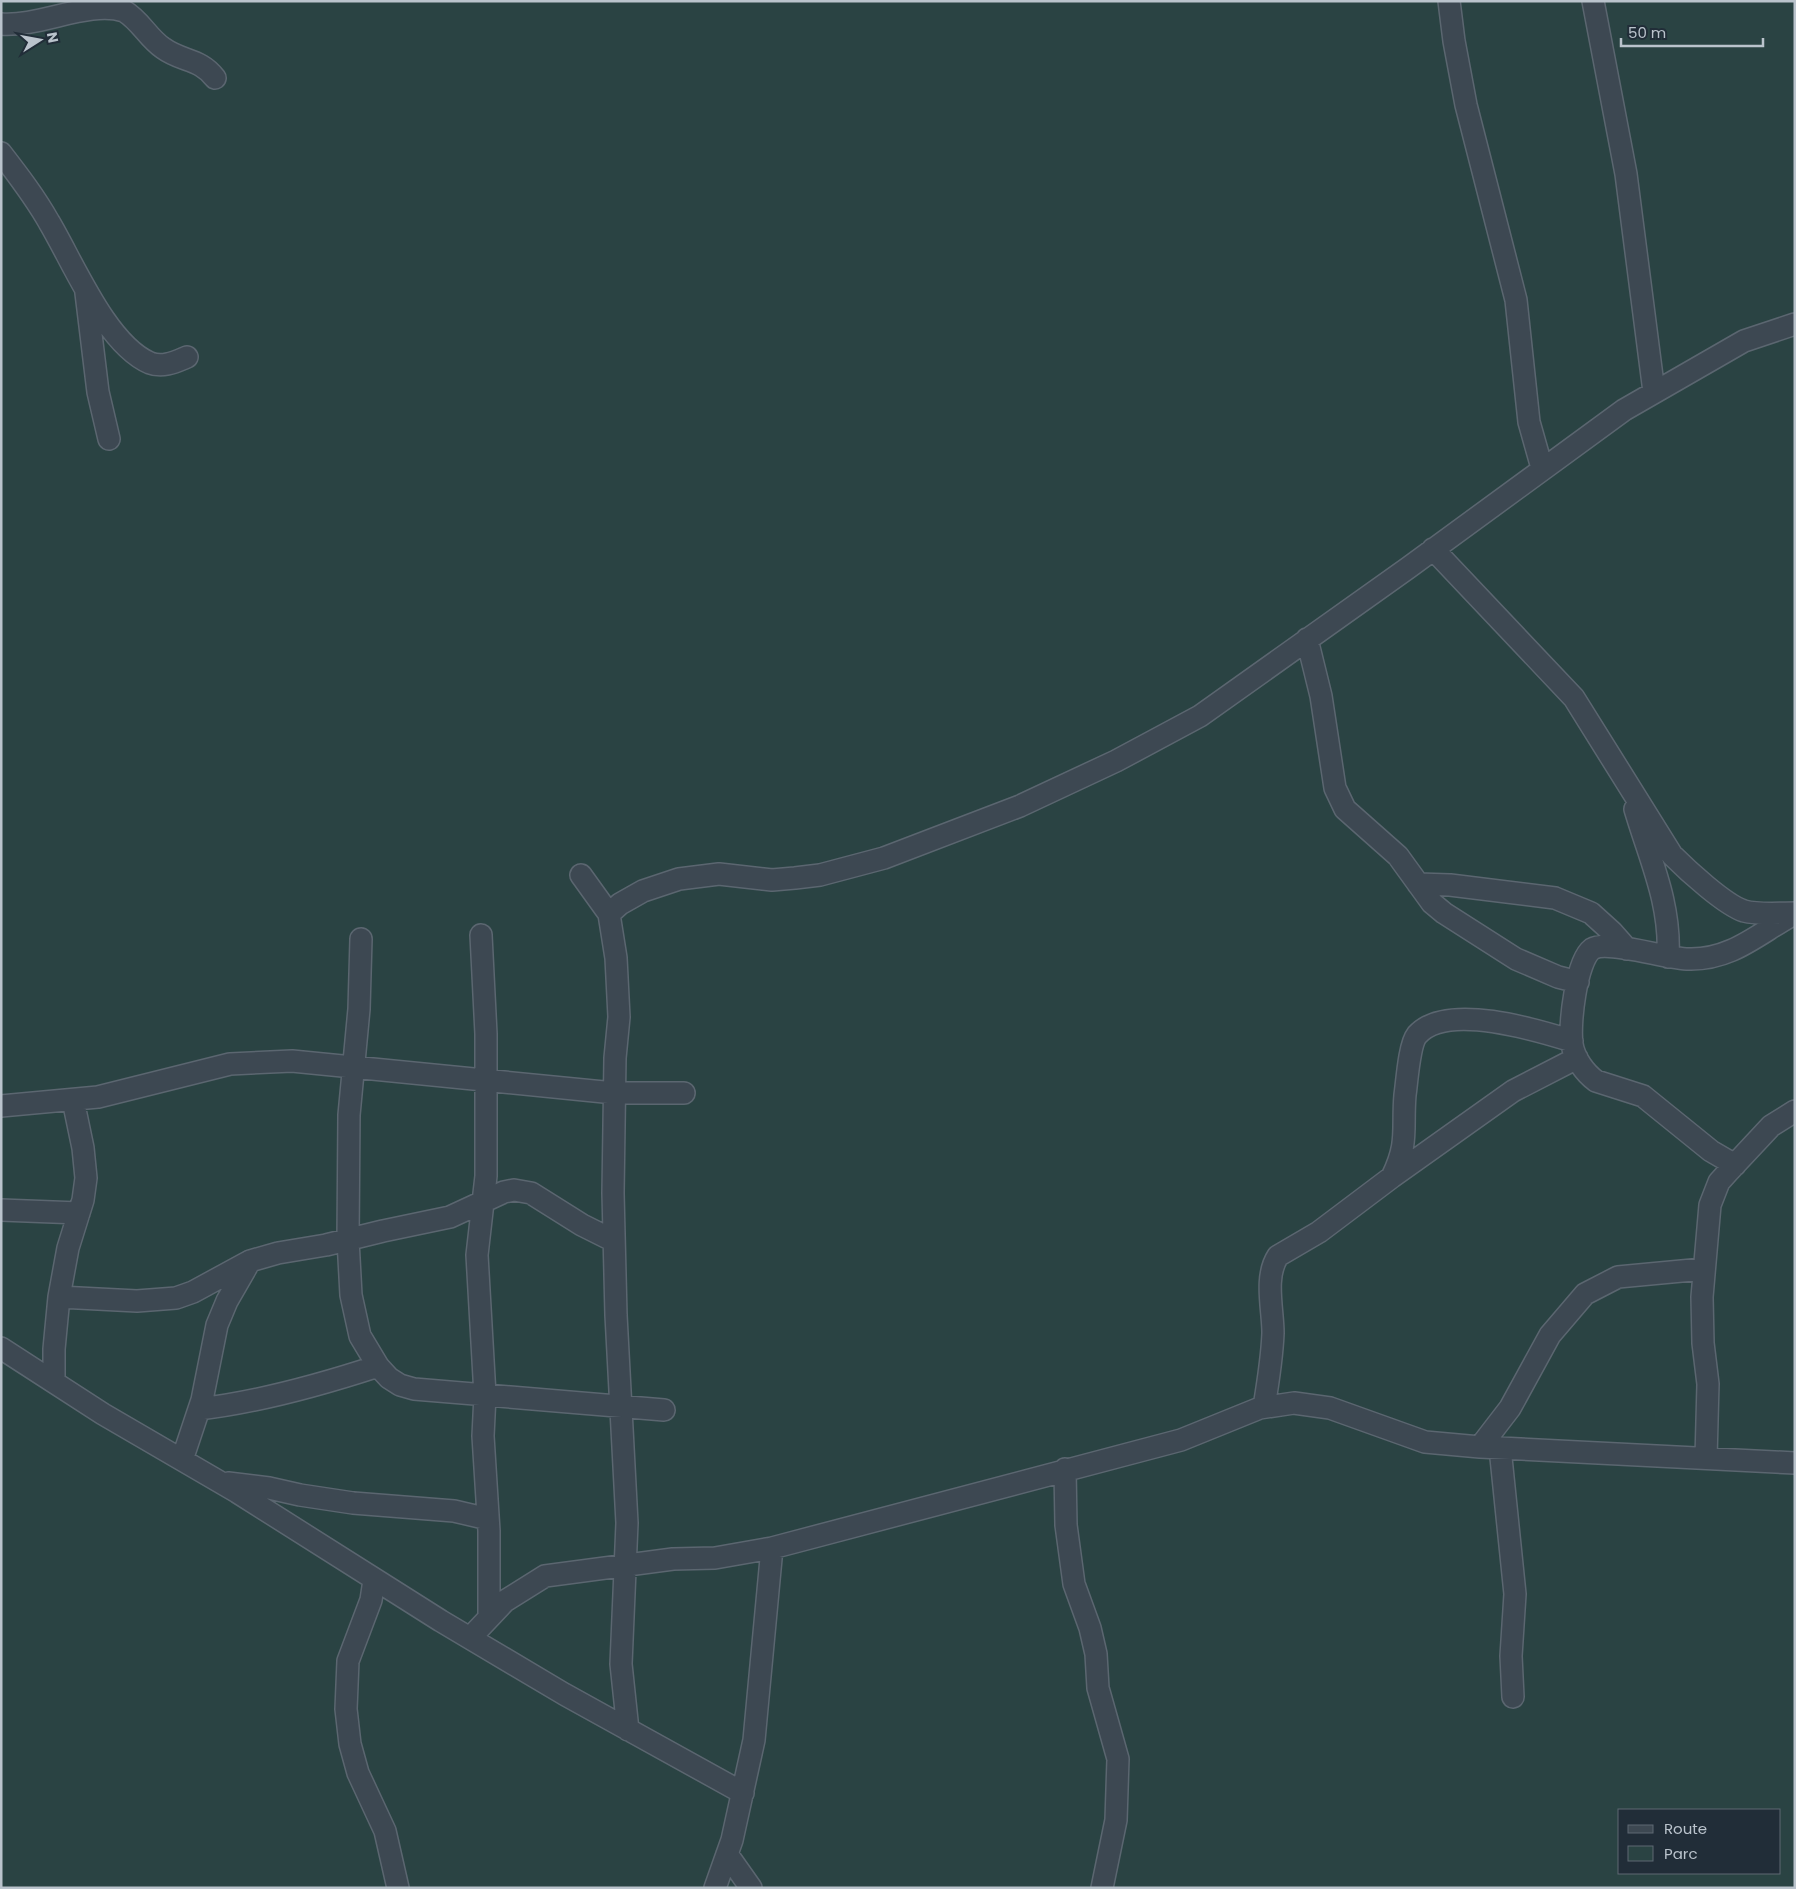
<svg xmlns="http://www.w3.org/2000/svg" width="1796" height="1889" font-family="Poppins,sans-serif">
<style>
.green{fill:#2a4343;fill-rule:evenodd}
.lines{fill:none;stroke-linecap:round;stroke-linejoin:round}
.minor-casing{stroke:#5b6670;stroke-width:24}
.minor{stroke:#3d4852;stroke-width:21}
</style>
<rect width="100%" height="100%" fill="#283642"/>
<path class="green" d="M1 1H1795V1888H1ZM1620 1810H1780V1873H1620Z"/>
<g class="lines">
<g class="minor-casing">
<path id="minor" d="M1449 1 1454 41 1466 105 1516 300 1529 422 1542 468
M1593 1 1626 174 1654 392
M1 24C40 27 89 0 124 11 140 20 148 38 163 48 182 62 200 58 215 78
M1 153C18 175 35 197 49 222 73 262 106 344 150 363 163 368 175 362 187 357
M86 293 98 392 109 439
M1433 549 1574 698 1672 855C1687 870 1725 905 1744 911 1759 915 1778 913 1795 913
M1307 639 1321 696 1335 788 1345 809 1398 856 1432 903 1444 913 1516 959 1558 977 1578 982
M1635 809C1650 860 1671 903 1668 957
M581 875 609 914 616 958 619 1017 615 1058 613 1193 616 1315 627 1523 621 1664 628 1730
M1418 884 1450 885 1555 898 1591 913 1612 932 1627 949
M609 914 620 904 643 891 679 879 719 874 772 880 795 878 820 875 884 858 1020 806 1116 761 1200 716 1408 568 1624 410 1744 341 1795 324
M481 935 486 1034V1176L477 1255 485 1395 483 1436 489 1531V1616
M361 939 359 1009 349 1115 348 1240 351 1295 360 1336 378 1366 389 1378 400 1385 414 1389 664 1410
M1 1106 98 1097 230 1064 292 1061 614 1093H684
M1735 1165 1711 1151 1643 1096 1596 1081C1585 1073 1574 1058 1572 1044 1569 1025 1576 961 1592 949 1608 939 1666 959 1689 959 1732 960 1759 933 1794 914
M1392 1177C1409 1142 1402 1130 1405 1095 1407 1082 1409 1045 1417 1035 1446 1002 1537 1030 1572 1041
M1 1210 79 1213
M59 1297 137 1301 176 1298 193 1292 250 1261 278 1253 326 1245 383 1231 450 1217 504 1192 514 1190 531 1193 582 1225 614 1241
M1 1348 103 1414 237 1492 441 1621 564 1694 743 1793
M54 1382V1349L59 1297 68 1248 83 1200 86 1178 83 1148 73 1100
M1264 1407C1268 1383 1272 1358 1273 1333 1273 1309 1264 1277 1278 1256L1319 1232 1392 1177 1513 1091 1577 1058
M199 1409C260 1402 320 1385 378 1366
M1480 1447 1510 1408 1550 1335 1585 1294 1618 1277 1703 1269
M1500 1448 1515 1594 1511 1656 1513 1697
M1706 1458 1708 1384 1703 1343 1702 1297 1710 1205 1719 1182 1728 1172 1771 1126 1795 1111
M182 1460 202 1400 217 1325 227 1301 250 1261
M1065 1469 1066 1525 1074 1584 1090 1628 1096 1654 1098 1688 1118 1759 1116 1820 1102 1888
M228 1483 269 1488 300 1495 353 1503 454 1511 488 1519
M374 1580 371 1600 348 1661 346 1709 350 1744 358 1773 385 1831 398 1888
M470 1638 505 1601 545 1576 673 1559 715 1558 772 1548 1181 1440 1260 1408 1294 1403 1330 1408 1425 1442 1480 1447 1795 1463
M727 1854 751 1888
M715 1888 732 1840 754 1740 772 1548"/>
</g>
<use href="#minor" class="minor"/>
</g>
<rect width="1796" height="1889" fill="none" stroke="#bac3cc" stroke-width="5"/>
<rect x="1618" y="1809" width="162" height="65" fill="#212d38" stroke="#5e6973"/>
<rect x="1628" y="1825" width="25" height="8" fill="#3d4852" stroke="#5e6973"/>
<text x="1664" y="1834" font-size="15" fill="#bac3cc">Route</text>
<rect x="1628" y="1846" width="25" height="15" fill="#2a4343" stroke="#5e6973"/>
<text x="1664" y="1859" font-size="15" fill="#bac3cc">Parc</text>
<g transform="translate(40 40) rotate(79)" stroke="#212d38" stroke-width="4" paint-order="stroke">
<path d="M0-4L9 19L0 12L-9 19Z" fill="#bac3cc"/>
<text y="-8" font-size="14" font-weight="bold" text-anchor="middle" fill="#bac3cc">N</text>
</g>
<path d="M1621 38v8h142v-8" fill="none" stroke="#bac3cc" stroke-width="2.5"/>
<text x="1628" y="38" font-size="15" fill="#bac3cc" stroke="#212d38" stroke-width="4" paint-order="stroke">50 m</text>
</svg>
